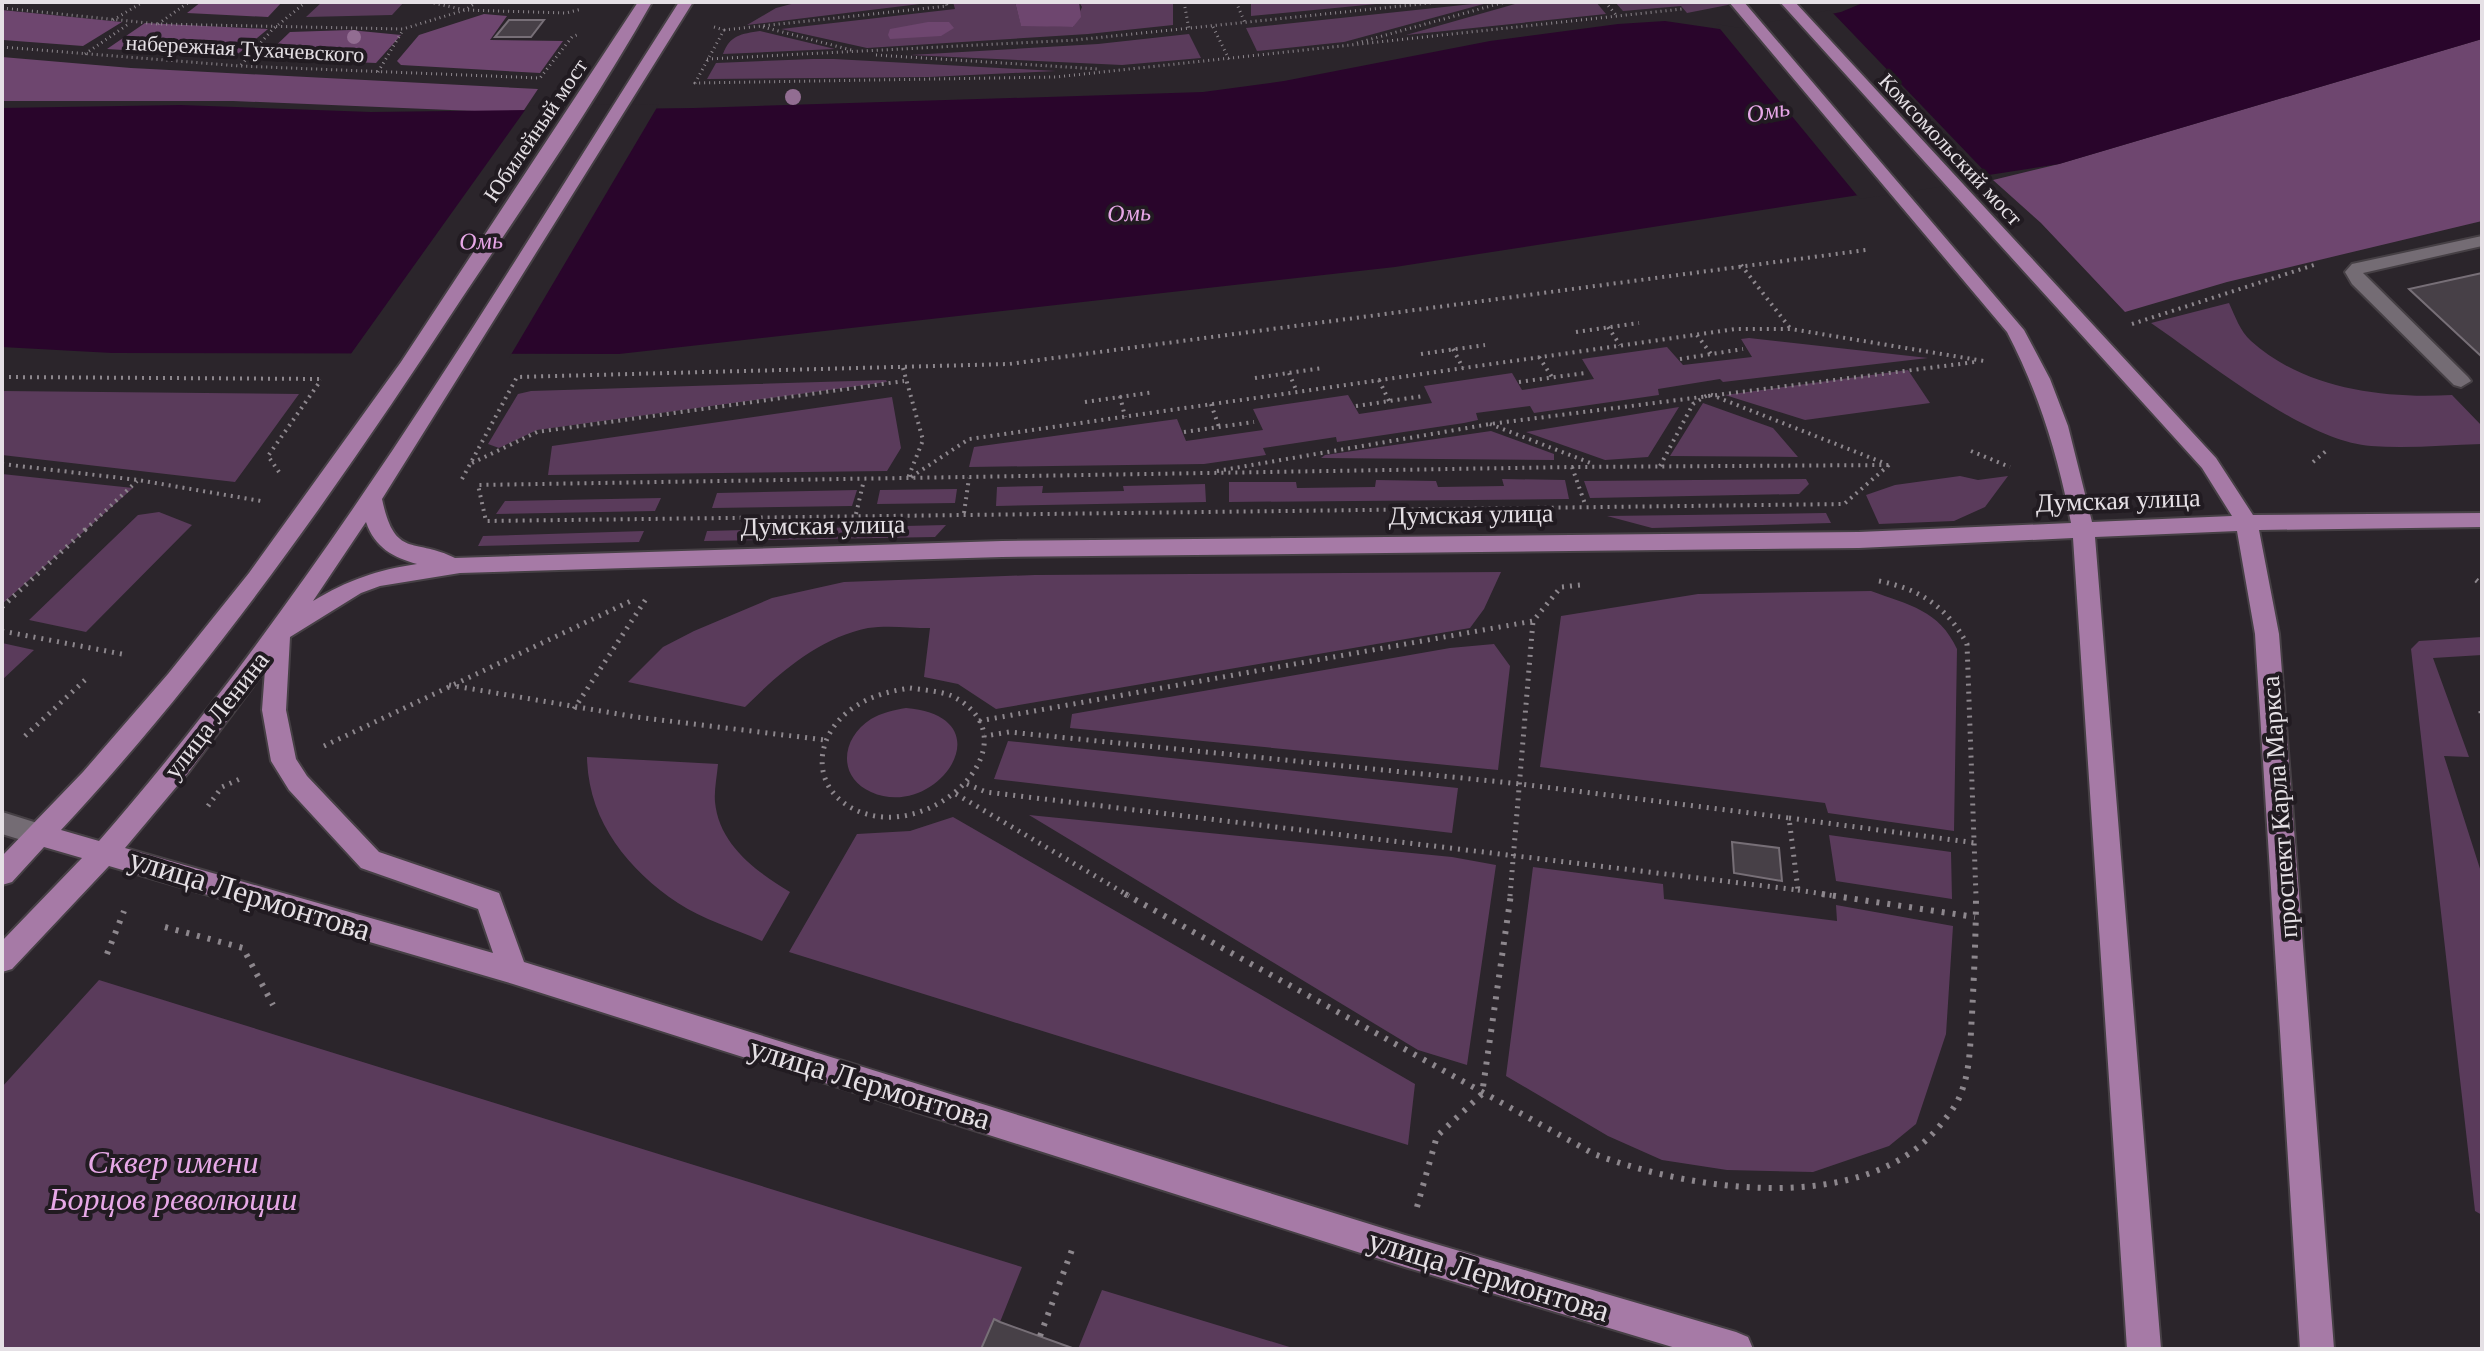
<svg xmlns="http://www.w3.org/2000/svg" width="2484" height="1351" font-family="Georgia,serif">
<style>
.green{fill:#5a3b5b}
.forest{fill:#6e466f}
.water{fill:#29052b}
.pier{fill:#2b252b}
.building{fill:#474047;stroke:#776f77;stroke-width:2}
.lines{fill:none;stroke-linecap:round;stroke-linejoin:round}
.minor-casing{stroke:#464045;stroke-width:4}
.major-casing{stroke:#464045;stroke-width:4}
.path-far3{stroke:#8d878d;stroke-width:3;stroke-dasharray:1 4;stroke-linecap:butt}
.path-far2{stroke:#8d878d;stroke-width:4;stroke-dasharray:2 5;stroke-linecap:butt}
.path-far1{stroke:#8d878d;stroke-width:5;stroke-dasharray:2 6;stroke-linecap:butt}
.path{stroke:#8d878d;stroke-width:6;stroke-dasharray:3 8;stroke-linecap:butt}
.minor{fill:#746c74;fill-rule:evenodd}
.major{fill:#a67aa6;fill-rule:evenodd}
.tree{fill:#926d92}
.labels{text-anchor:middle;stroke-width:8;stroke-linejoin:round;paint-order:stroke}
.far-street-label{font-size:22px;fill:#e5e0e5;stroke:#211b21}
.far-water-label{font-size:24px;font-style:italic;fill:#e8a8e8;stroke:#211b21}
.street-label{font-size:26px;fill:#e5e0e5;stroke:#211b21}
.near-street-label{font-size:32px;fill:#e5e0e5;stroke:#211b21}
.near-park-label{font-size:32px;font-style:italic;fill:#e7a8e7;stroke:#211b21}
</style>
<rect width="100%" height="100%" fill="#2b252b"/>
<path class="green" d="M322 2H404L392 15 306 17Z
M799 2H936L747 25 776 8Z
M953 2H1015L1021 25 1073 27 1082 7 1079 2H1173V25L1088 34 867 48 781 29 955 9Z
M1251 2H1397L1251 16Z
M1491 2 1344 42 1257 51 1246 28Z
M1522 2H1596L1606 14 1406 35Z
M1615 2H1743L1687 13 1681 6 1623 11Z
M760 31 835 49 723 54C730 35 741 34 760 31Z
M1189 34 1201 58 1122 65 910 55 1098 44Z
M813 59H834L1056 71 929 77 707 79 716 63Z
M2229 303C2235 316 2240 331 2251 341 2304 389 2384 399 2452 395L2482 426V444C2445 445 2407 449 2371 446 2304 441 2207 361 2151 323Z
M1749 338 1928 358 1723 382 1720 379 1658 389 1659 395 1534 413 1530 406 1476 413 1478 420 1464 423 1337 442 1336 437 1263 448 1266 455 1204 464 969 467 974 447 1177 419 1186 441 1263 430 1253 409 1348 395 1359 414 1432 403 1424 386 1512 373 1522 390 1594 379 1582 359 1667 347 1683 365 1752 357 1741 339Z
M1908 370 1930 403 1805 420 1725 395Z
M886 380 887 382 537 430 499 448 488 444 518 394 531 391Z
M2 391 299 394 235 482 2 455Z
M892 397 901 448 887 471 548 475 552 446Z
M1703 403 1773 428 1798 457 1670 456Z
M1679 407 1648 457 1605 460 1526 432Z
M1491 431 1554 454V460L1321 458 1325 455Z
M2 474 133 488 2 604Z
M1960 476 1978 480 2008 476 1985 507 1954 521 1879 524 1866 495 1895 485Z
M1502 479 1565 480 1569 499 1229 502V482H1296L1297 488 1375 487 1376 480 1436 481 1438 487 1504 486Z
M1806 479 1809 484 1799 494 1590 498 1584 481Z
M1205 484 1206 502 996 506 997 487 1043 486 1042 493 1124 491 1123 486Z
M957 489 955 503 877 504 880 490Z
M857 490 852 506 712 508 717 493Z
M661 498 655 511 496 514 505 501Z
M159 512 192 525 86 632 29 620 138 515Z
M1826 513 1831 523 1652 528 1607 516Z
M946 525 935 537 704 541 707 531Z
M644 531 639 542 478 546 483 536Z
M1501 572 1484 609 1470 628 996 709 958 684 924 677 930 628C911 628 888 625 868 628 819 638 779 673 745 707L628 682 663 647 694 631 772 598 844 582 1035 575Z
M1871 591C1909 605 1939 610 1957 649L1954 831 1828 813 1825 803 1540 767 1561 616 1698 594Z
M2482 637V655L2433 658 2469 757 2444 756 2482 875V1215L2475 1211 2411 649 2419 641Z
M2 643 34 650 2 680Z
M1494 644 1510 666 1498 770 1070 728 1072 714 1450 648Z
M906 708C1009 717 936 822 871 792 837 777 841 738 871 719 881 713 894 710 906 708Z
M1008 741 1458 788 1452 833 994 779Z
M587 757 718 764C717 776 714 790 715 802 719 845 757 872 790 892L762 941C735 929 702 919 678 903 627 869 588 820 587 757Z
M1029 815 1452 857 1496 865 1467 1065 1418 1050Z
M953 817 1415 1084 1408 1145 789 952 857 834 910 831Z
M1829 835 1951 852 1952 899 1836 881Z
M1533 867 1663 884 1664 899 1837 921 1836 905 1953 926 1946 1034 1916 1124 1889 1146 1813 1172 1727 1170 1662 1160 1608 1136 1506 1076Z
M99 980 1022 1267 1000 1322 1075 1349H2V1087Z
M1102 1290 1296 1349H1078Z"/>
<path class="forest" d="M201 2H282L268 17 187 13Z
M1015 2H1079L1081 17 1073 27 1021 26Z
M2 10 122 22 83 46 3 40Z
M484 14 507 16 490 40 563 41 540 73 401 65 397 61 419 35Z
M928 22H949L954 28 941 36 890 39 888 35 890 29Z
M145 23 268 29 234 57 107 49Z
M350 30 401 35 376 63 263 58 290 32Z
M2482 39V221L2227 282 2125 312 2041 223 1993 180 2059 164Z
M2 57 131 68 538 89 522 113 233 101H2Z"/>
<path class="water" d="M1865 2H2482V39L2059 164 1395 267 619 354 112 353 2 347V108L181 105 371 112 694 108 1203 92 1284 81 1490 41 1618 24 1665 21 1740 32 1841 12Z"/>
<path class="pier" d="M1830 10 1992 179 1860 199 1716 24 1740 28Z
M659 104 509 358H348L528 106Z"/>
<path class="building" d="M509 20H544L531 37H495Z
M2482 273V357L2409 289Z
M1732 842 1779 848 1782 881 1734 873Z
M994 1319 1000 1322 1075 1349H981Z"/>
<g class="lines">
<g class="minor-casing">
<path id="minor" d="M2482 236V246L2363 273 2468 377 2471 381 2461 387 2454 385 2352 284 2345 272 2352 264Z
M2 812 50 827 54 835 50 843 41 846 2 834Z"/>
</g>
<g class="major-casing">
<path id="major" d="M638 2H652C594 104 527 201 462 298 340 484 213 667 61 830L99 841C323 584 496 288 679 2H693L382 499C395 560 414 537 455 558L1002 541 1859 532 2071 523C2058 456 2039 393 2007 332L1729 2H1744L2024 330 2050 379 2068 426 2092 522 2232 516 2202 468 1780 2H1795L2216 458 2253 515 2482 513V527L2259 530 2279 634 2334 1349H2300L2255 634 2237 531 2095 537 2161 1349H2127L2073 538 1859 548 1002 557 460 573 380 586 361 593 290 637 286 710 296 759 307 776 379 852 499 893 524 962 1405 1235 1736 1332 1748 1337 1753 1349H1679L1405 1267 513 984 109 866 12 969 2 972V941L82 858 44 847 12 882 2 885V856L83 772 168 674 249 573 401 362ZM366 522C375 548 393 557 417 564 377 570 348 580 313 601ZM265 670 262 710 271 761 289 790 361 868 478 909 493 953 125 848 188 773Z"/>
</g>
<path class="path-far3" d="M429 2 465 10 566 13 582 9
M1184 2 1189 29
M1236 2 1245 23
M1605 2 1617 16
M2 8 158 24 403 29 465 10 477 2
M113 20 143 2
M158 24 189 2
M714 27 724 30 695 83 1056 77 1682 9
M763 27 855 51
M1213 27 1229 59
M724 30 947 6 946 2
M1357 43 1505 2
M2 47 240 66 540 78 572 37 579 34
M85 54 130 23
M876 55 1098 69
M707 59 1075 40 1440 2
M241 65 273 29 306 2
M378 72 403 30"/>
<path class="path-far2" d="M1741 265 1790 328
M2132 324 2317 264
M1608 327 1620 345
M1576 332 1639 323
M1697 335 1711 354
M1453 349 1463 368
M1421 354 1485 345
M1539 357 1552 377
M1680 359 1743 349
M903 368 923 440 908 478
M1289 373 1297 392
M2 377 322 379
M1255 378 1322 368
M1379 380 1389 401
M1519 382 1585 373
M1120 396 1125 417
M1085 402 1154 392
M1211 404 1219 427
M1356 406 1423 396
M1490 424 1593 464
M1184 432 1254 422
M1971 451 2010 467
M2313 462 2326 451
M472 463 537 432 904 381
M2 464 138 480 261 501
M1889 465 1844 504 486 521 478 485 1572 467Z
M1660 466 1693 404 1709 394 1884 463
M1572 467 1585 504
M1217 471 1490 424 1975 362
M279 472 268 456 321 380
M911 477 969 439 1736 329H1791L1984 361
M462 479 517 377 1009 364 1866 250
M964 513 969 478
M856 514 864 480
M85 530 137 481"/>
<path class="path-far1" d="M2476 580 2482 585
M1879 581C1920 589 1947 607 1967 644L1976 896
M2 607 87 528
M2 631 122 654
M449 685 636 717 825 740
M910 688C923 690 940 691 952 696 1041 741 926 851 850 807 809 783 816 733 853 708 870 696 890 691 910 688Z
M2482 706H2479L2482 715
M574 709 646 599
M979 721 1533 621 1561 587 1581 585
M25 736 85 680
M324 746 633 600
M967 784 986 792 1798 890 1789 818 1521 784 1009 732 985 736
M956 794 1129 896
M208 806 222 787 242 778
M1789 818 1976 843
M1798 890 1835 896
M1510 896 1533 621"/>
<path class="path" d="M1125 894 1594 1154C1692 1191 1868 1218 1942 1123 1949 1114 1957 1105 1961 1093 1971 1068 1970 1041 1972 1015 1974 975 1976 934 1976 894
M1822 894 1975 917
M165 927 243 948 273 1005
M107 954 124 911
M1417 1207 1437 1136 1482 1094 1511 894
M1040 1336 1073 1247"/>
<use href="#minor" class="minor"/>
<use href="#major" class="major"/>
</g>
<g class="tree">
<circle cx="354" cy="37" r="7"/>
<circle cx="793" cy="97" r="8"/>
</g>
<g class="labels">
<g class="far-street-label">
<text transform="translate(245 48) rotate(3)" y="8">набережная Тухачевского</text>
<text transform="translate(535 130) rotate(-56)" y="8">Юбилейный мост</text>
<text transform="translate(1951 149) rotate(47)" y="8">Комсомольский мост</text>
</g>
<g class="far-water-label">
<text transform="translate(1768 111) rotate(-10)" y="8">Омь</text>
<text transform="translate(1129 213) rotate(-2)" y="8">Омь</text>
<text transform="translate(481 241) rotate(-2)" y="8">Омь</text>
</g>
<g class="street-label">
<text transform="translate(2118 500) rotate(-2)" y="9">Думская улица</text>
<text transform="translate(1471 514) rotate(-1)" y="9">Думская улица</text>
<text transform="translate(823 525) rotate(-1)" y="9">Думская улица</text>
<text transform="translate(216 715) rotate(-52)" y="9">улица Ленина</text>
<text transform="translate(2279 807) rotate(-94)" y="9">проспект Карла Маркса</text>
</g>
<g class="near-street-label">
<text transform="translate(250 894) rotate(17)" y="11">улица Лермонтова</text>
<text transform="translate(870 1083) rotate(17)" y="11">улица Лермонтова</text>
<text transform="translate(1489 1275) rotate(17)" y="11">улица Лермонтова</text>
</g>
<g class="near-park-label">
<text x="173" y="1173">Сквер имени<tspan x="173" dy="37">Борцов революции</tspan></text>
</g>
</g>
<rect width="2484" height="1351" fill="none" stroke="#e5e0e5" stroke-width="8"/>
</svg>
